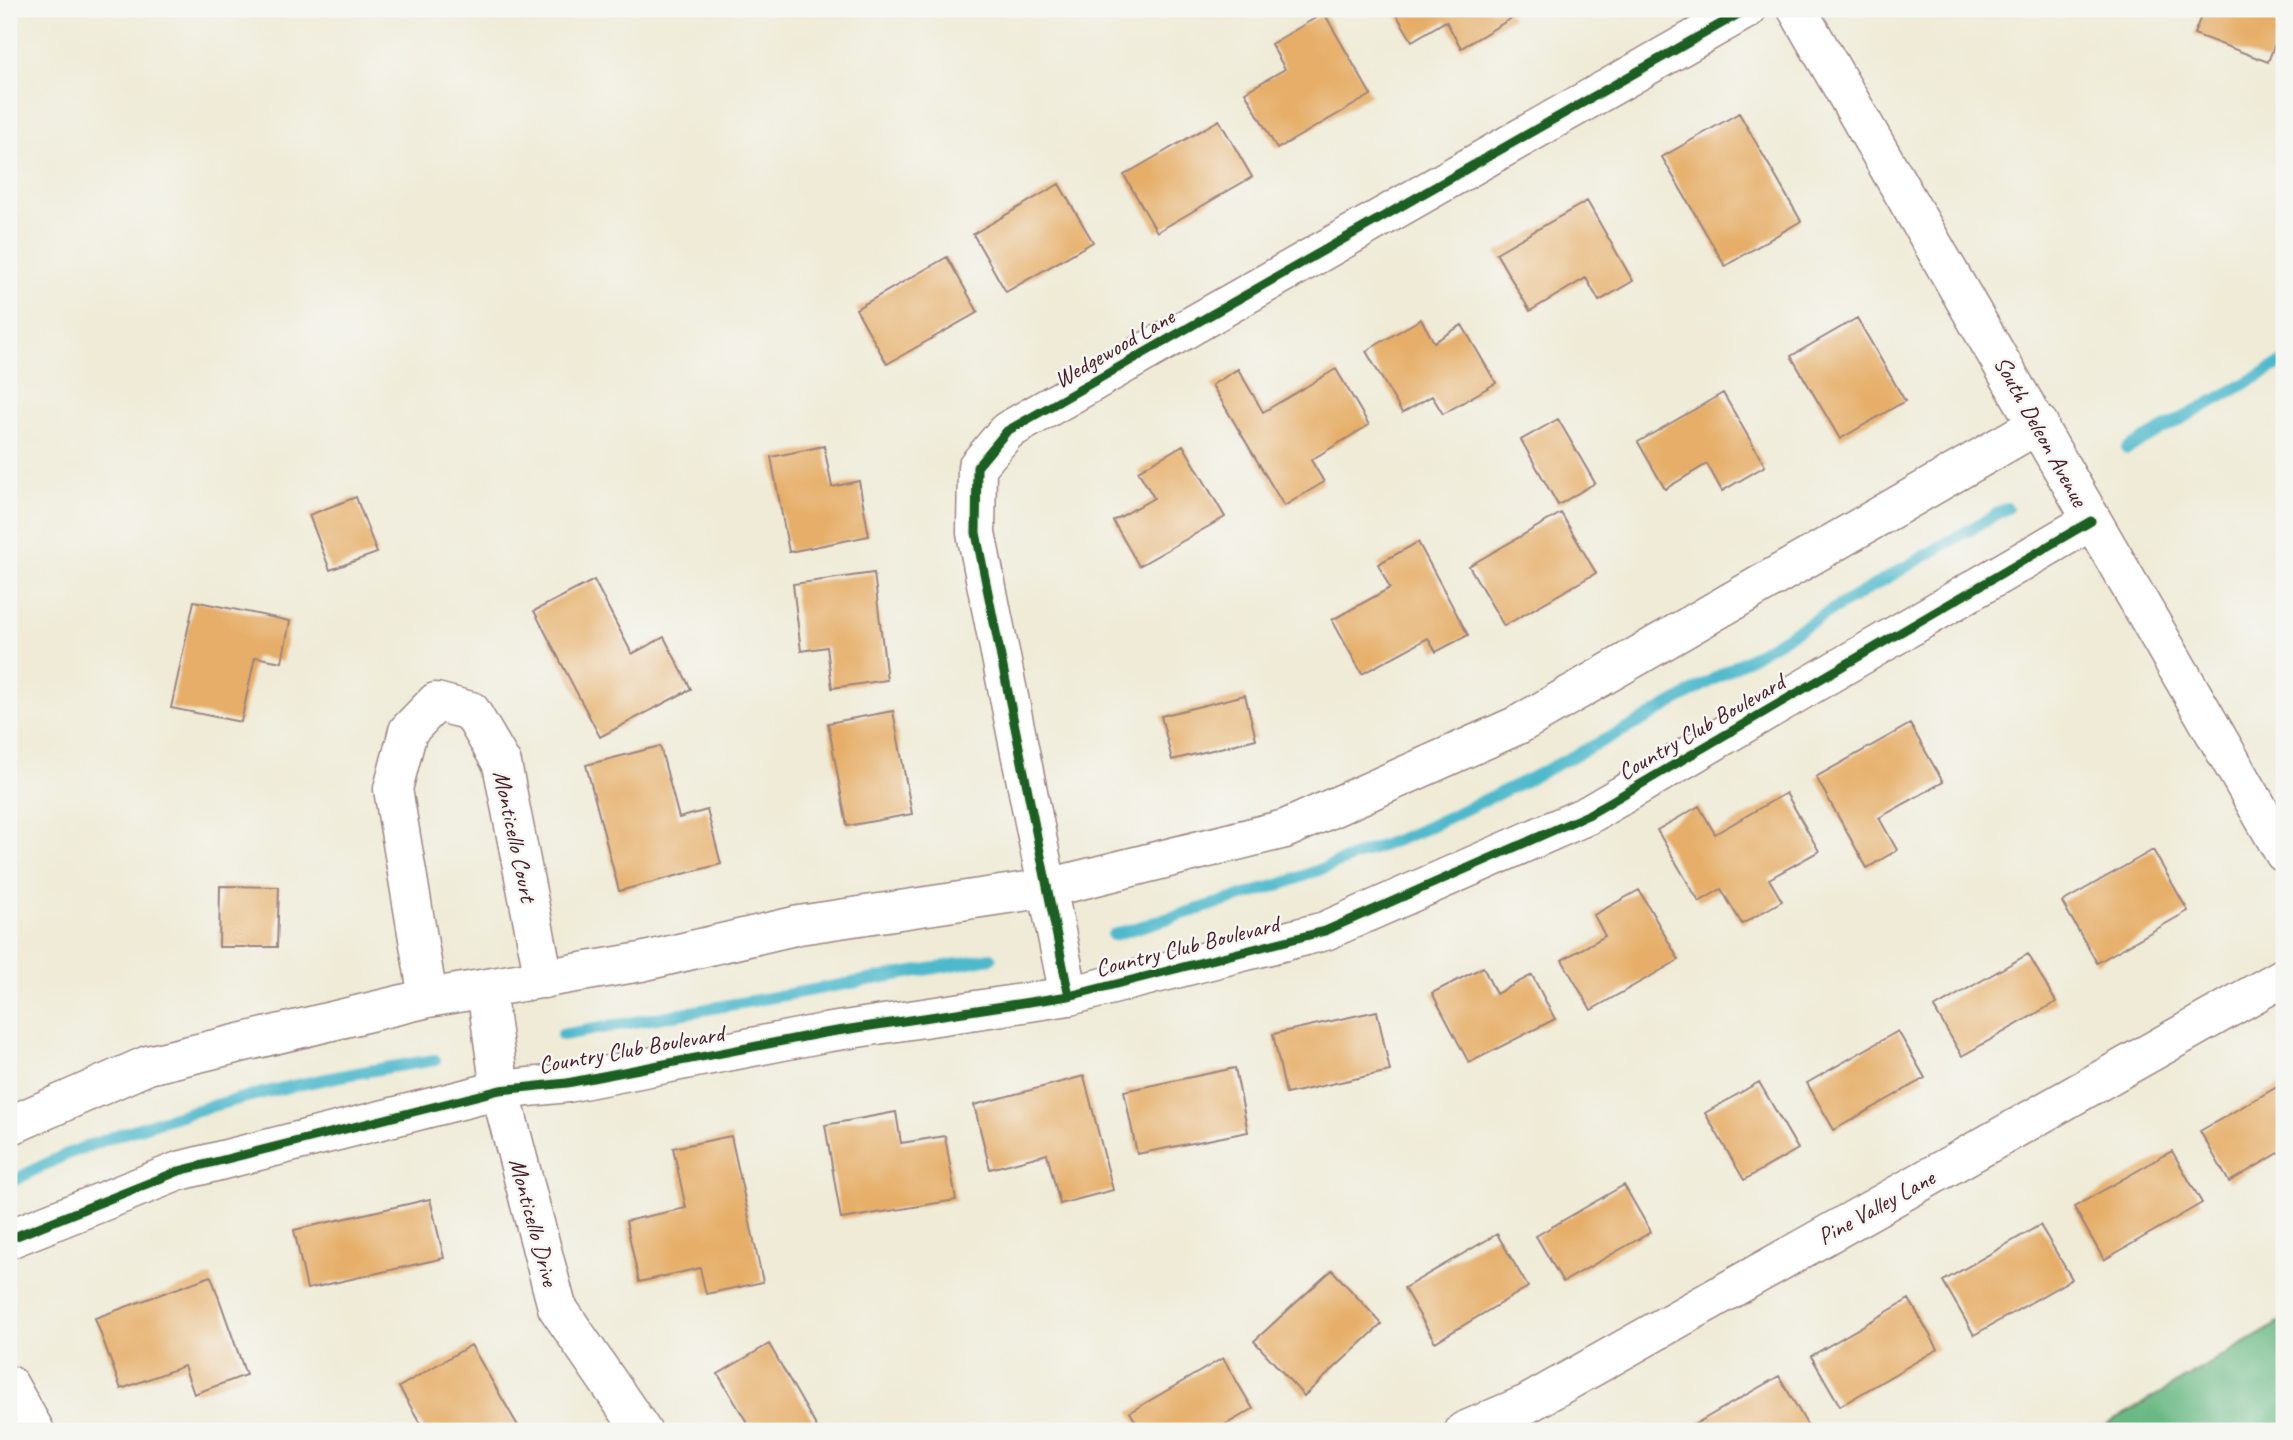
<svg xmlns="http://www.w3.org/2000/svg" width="2293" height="1440" font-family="Caveat,sans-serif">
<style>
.forest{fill:#6bb984;stroke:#5a6c58;stroke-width:2}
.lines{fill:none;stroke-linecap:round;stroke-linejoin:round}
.stream{stroke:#4fb9cc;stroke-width:12}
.building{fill:#e6ae67}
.minor-casing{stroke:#9c8581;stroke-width:41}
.minor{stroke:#fff;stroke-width:38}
.cycleway-casing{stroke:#f6f6f2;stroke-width:13}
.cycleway{stroke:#1b5e20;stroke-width:9}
.labels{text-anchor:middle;stroke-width:5;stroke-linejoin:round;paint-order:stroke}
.street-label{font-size:24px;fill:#4a1f2b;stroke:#f6f6f2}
</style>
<rect width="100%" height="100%" fill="#f6f6f2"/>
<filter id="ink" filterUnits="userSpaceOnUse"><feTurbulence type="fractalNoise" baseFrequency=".0143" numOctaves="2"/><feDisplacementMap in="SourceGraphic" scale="14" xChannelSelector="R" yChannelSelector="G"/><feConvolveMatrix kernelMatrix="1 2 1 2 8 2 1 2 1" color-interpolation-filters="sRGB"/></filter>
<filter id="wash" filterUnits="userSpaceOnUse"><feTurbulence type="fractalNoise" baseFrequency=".00686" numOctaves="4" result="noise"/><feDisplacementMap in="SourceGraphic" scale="28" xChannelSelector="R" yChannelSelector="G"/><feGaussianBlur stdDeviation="1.57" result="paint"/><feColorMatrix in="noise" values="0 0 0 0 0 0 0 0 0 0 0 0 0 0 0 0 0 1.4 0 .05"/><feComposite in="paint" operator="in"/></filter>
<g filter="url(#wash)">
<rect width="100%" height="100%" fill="#efebd7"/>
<path class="forest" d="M2284 1320V1431H2096Z"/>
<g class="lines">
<path class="stream" d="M2127 449 2284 362
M1113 935 1285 883 1415 833 1525 781 1645 719 2007 508
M562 1035 991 958
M9 1183C29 1173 50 1161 72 1152 190 1106 309 1079 435 1060"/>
</g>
<g id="blocks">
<path class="building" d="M1393 9H1507L1512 18 1461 48 1446 21 1412 41Z
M2204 9H2284V19L2268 62 2194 34Z
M1324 13 1371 95 1277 149 1245 92 1285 69 1271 44Z
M1739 113 1801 221 1725 266 1662 157Z
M1219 120 1252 177 1157 232 1124 175Z
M1059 184 1093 242 1006 292 973 234Z
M1587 201 1633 281 1599 301 1586 278 1530 311 1496 253Z
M947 257 978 312 887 364 856 309Z
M1857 318 1905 401 1840 439 1791 356Z
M1421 319 1434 342 1462 325 1496 383 1443 414 1432 396 1402 413 1366 351Z
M1238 369 1263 412 1336 369 1369 425 1311 460 1324 482 1284 506 1212 385Z
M1723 393 1765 466 1722 491 1707 464 1665 489 1638 442Z
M1558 419 1595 483 1558 505 1521 440Z
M1183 445 1225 517 1139 566 1113 521 1154 498 1138 471Z
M824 446 832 487 859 481 869 536 789 552 771 457Z
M356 497 377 553 330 570 309 515Z
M1561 513 1596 573 1504 626 1469 566Z
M1418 542 1468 635 1436 652 1428 638 1362 674 1332 620 1390 588 1378 564Z
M874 573 887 680 832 688 827 647 801 651 793 584Z
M594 580 632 654 664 637 691 689 600 737 534 611Z
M194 601 290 621 282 662 255 657 241 722 171 708Z
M1245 695 1256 739 1172 760 1161 716Z
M893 711 912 814 847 826 828 723Z
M1910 724 1943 782 1879 818 1897 850 1867 868 1816 777Z
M660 746 679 818 707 810 721 864 619 891 586 765Z
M1786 793 1819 851 1769 879 1782 901 1742 924 1721 889 1699 902 1657 830 1699 806 1715 834Z
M2153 850 2188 911 2097 963 2062 902Z
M220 886 279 887 277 947H219Z
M1639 890 1679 960 1591 1010 1562 960 1605 936 1594 915Z
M2028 954 2056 1002 1962 1056 1934 1008Z
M1483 967 1496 994 1532 975 1555 1019 1469 1063 1432 993Z
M1377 1011 1390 1071 1286 1094 1273 1034Z
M1898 1031 1925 1078 1834 1130 1807 1083Z
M1235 1068 1248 1132 1137 1154 1124 1091Z
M1084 1076 1113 1190 1060 1204 1047 1154 990 1169 974 1105Z
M1759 1082 1798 1149 1744 1180 1705 1113Z
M2284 1083V1150L2229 1182 2200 1131Z
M896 1112 901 1143 945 1136 956 1200 841 1219 825 1125Z
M731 1136 763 1282 706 1294 700 1268 639 1282 626 1221 686 1208 673 1148Z
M2172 1151 2202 1203 2104 1260 2074 1207Z
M1624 1185 1651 1232 1563 1282 1536 1236Z
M430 1199 444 1258 307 1289 294 1230Z
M2040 1225 2072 1279 1974 1335 1943 1281Z
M1497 1234 1528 1287 1435 1342 1404 1288Z
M1332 1270 1382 1324 1304 1396 1254 1341Z
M211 1276 246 1375 194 1394 184 1366 121 1389 95 1318Z
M1909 1299 1938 1349 1840 1406 1811 1356Z
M769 1344 819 1431H752L718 1374Z
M471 1345 521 1431H425L399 1387Z
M1223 1358 1253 1409 1214 1431H1141L1130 1412Z
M1779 1376 1808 1426 1799 1431H1683Z"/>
</g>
</g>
<g filter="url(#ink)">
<use href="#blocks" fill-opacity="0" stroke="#9c8581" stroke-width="2"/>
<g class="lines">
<g class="minor-casing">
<path id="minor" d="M1797 9C1961 290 2121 572 2284 853
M486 989 500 1090 557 1307 642 1431
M1069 996 976 533 977 467 1007 431 1747 9
M428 998 393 789 408 731 436 702 471 711 502 764 544 979
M9 1126 148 1065 428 998 641 962 799 925 1048 888 1285 829 1518 725 2039 424
M9 1239 179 1171 500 1090 567 1083 824 1033 1069 996 1325 931 1588 815 2091 521
M9 1385 35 1431
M1464 1431 1527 1404 2284 977"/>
</g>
<use href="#minor" class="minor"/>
<g class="cycleway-casing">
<path id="cycleway" d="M1069 996 976 533 977 467 1007 431 1747 9
M9 1239 179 1171 500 1090 567 1083 824 1033 1069 996 1325 931 1588 815 2091 521"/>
</g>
<use href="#cycleway" class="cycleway"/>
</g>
</g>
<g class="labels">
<g class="street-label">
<text transform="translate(1114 348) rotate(-30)" y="8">Wedgewood Lane</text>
<text transform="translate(2041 431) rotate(61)" y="8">South Deleon Avenue</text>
<text transform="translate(1701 727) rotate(-30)" y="8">Country Club Boulevard</text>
<text transform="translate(515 836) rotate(78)" y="8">Monticello Court</text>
<text transform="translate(1187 946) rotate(-14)" y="8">Country Club Boulevard</text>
<text transform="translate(631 1049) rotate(-10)" y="8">Country Club Boulevard</text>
<text transform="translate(1876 1207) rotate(-29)" y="8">Pine Valley Lane</text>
<text transform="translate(534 1222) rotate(75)" y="8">Monticello Drive</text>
</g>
</g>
<rect width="2293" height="1440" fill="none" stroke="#f6f6f2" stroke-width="35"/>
</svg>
